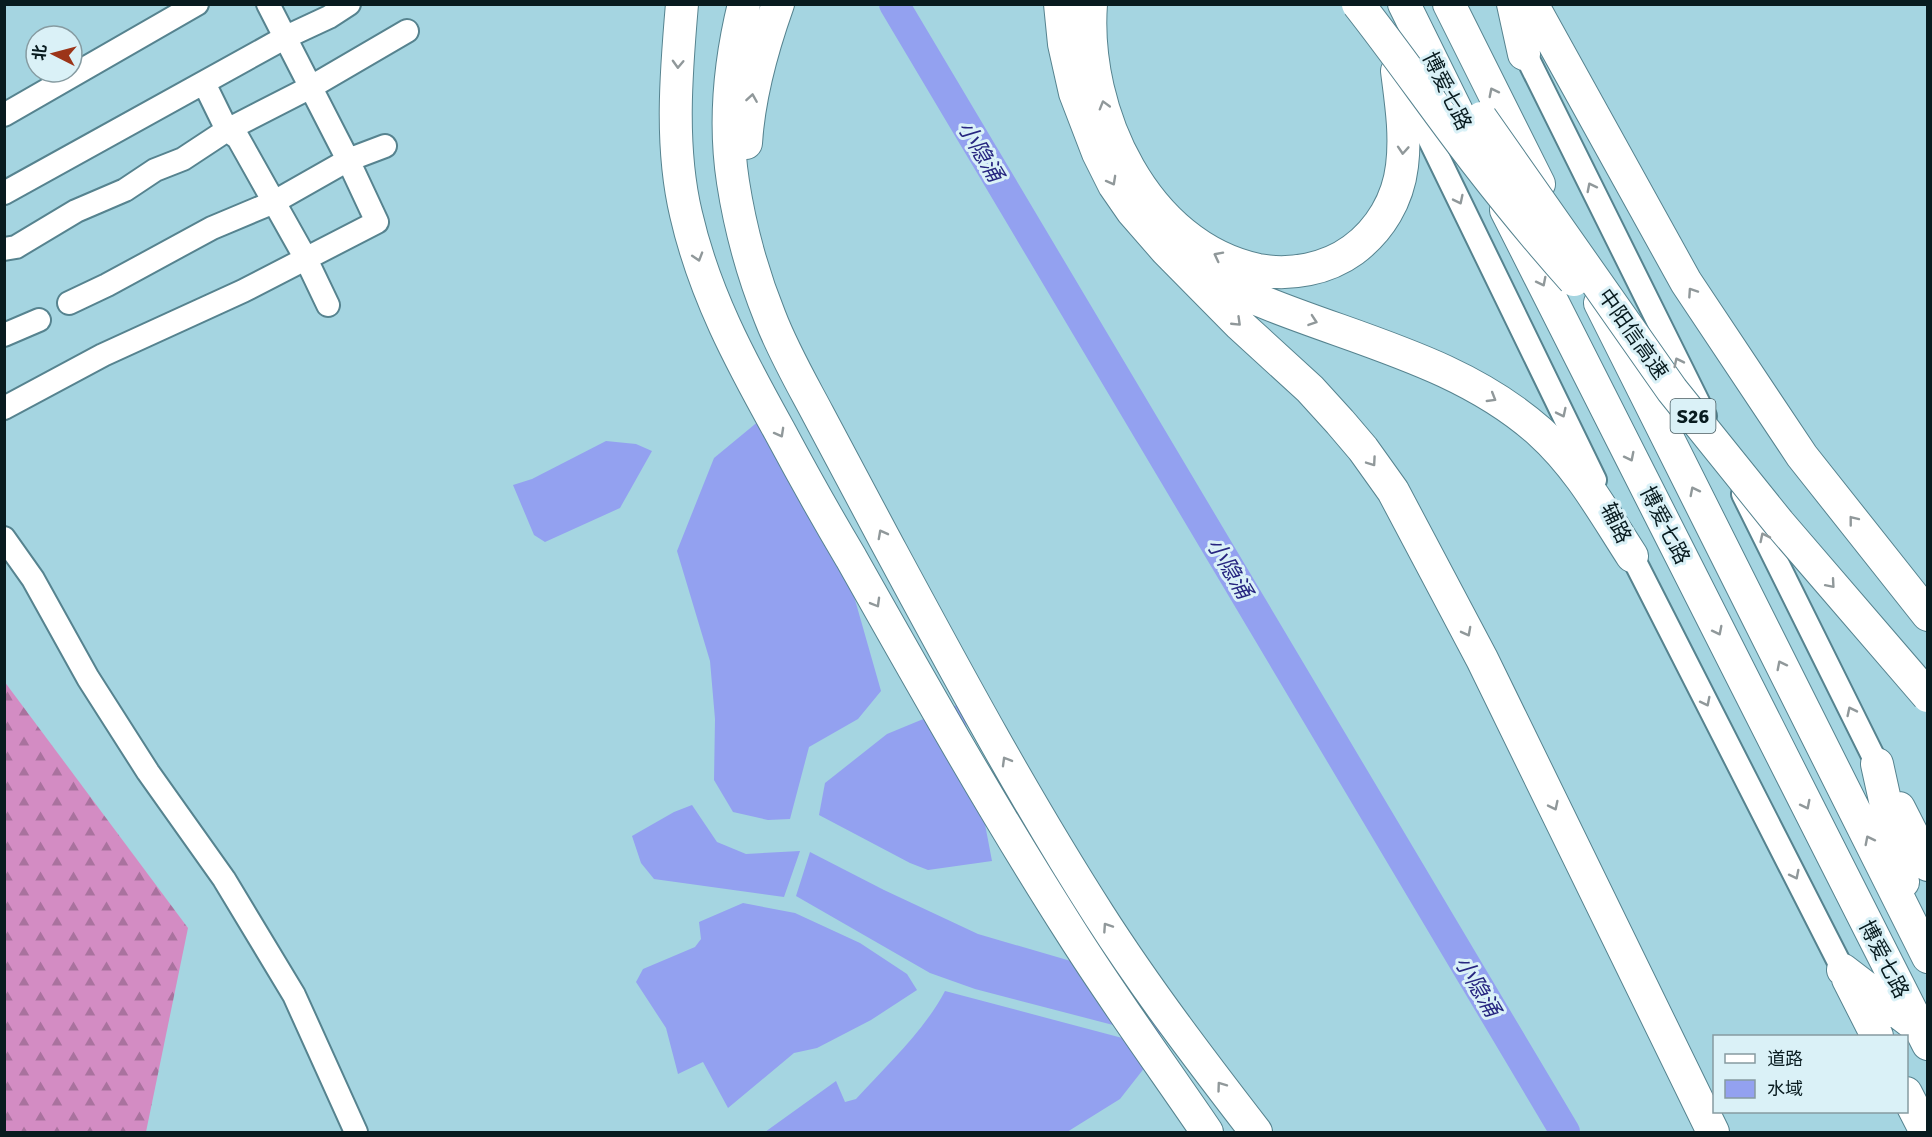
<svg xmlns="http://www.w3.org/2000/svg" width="1932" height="1137" font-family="Signika,'Noto Sans SC',sans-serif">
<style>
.forest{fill:url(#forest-firs)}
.water{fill:#93a1f0}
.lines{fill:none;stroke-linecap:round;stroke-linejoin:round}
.river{stroke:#93a1f0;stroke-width:30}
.minor-casing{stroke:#56838f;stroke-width:26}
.highway-casing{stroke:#56838f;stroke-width:34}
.minor{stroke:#fff;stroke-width:22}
.highway{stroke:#fff;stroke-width:32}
.highway-bridge-casing{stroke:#56838f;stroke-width:34;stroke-linecap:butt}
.highway-bridge{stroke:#fff;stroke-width:32}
.oneway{stroke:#90989a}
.labels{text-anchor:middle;stroke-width:6;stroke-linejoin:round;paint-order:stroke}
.shield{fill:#daf1f7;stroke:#475b60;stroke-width:1.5}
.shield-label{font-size:20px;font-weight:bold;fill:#081b1f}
.street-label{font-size:21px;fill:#081b1f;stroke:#daf1f7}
.water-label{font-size:22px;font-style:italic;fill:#272680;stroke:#daf1f7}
</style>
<defs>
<pattern id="forest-firs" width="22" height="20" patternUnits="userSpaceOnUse" patternTransform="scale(1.5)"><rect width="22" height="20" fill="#d38cc3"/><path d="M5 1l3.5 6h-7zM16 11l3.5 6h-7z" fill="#a9729e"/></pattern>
</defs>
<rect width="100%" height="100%" fill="#a5d5e1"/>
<path class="forest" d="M4 681 188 928 146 1132H5Z"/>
<path class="water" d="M760 420 838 540 881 691 858 719 809 747 790 819 768 820 733 812 714 780 715 719 710 661 677 551 714 458Z
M606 441 636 444 652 451 620 508 545 542 534 535 513 485 532 479Z
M962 703 992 861 928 870 910 863 819 815 825 783 887 734Z
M692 805 717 842 746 854 800 851 784 897 654 879 641 863 632 836 674 812Z
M810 852 884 890 978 934 1163 988 1178 1001 1159 1037 975 989 930 973 796 896Z
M743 903 795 913 860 943 907 974 917 990 871 1020 817 1048 794 1053 728 1108 703 1062 678 1074 666 1028 636 982 643 969 695 947 701 939 699 922Z
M945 991 1160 1048 1120 1099 1067 1132H765L836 1081 845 1102 856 1099C887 1065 924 1031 945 991Z"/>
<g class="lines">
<path class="river" d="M894 4 1565 1132"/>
<g class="minor-casing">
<path id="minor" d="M1518 39 1705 416
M204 83 227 130 238 138 306 259 328 305
M1405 89 1595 480
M4 115 197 4
M4 193 286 37 329 17 349 4
M4 249 16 247 76 211 125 190 155 170 183 159 227 130 311 87 407 31
M69 303 107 285 212 228 274 202 348 160 385 146
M4 335 39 320
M4 408 103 355 243 291 377 222 348 160 268 4
M1743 494 1877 764
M4 538 33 579 88 678 148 772 224 879 294 995 356 1132
M1625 542 1843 970"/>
</g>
<g class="highway-casing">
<path id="highway" d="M682 4C676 73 670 147 686 214 704 293 740 360 779 430 802 473 826 516 851 558 922 684 993 810 1071 932 1114 1000 1162 1066 1207 1132
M744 4C730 61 724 124 733 182 740 227 753 275 770 317 783 351 801 382 818 414 840 456 862 497 884 538 953 666 1021 793 1099 915 1147 990 1202 1062 1256 1132
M1060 4 1064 44 1075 93 1098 153 1114 185 1132 211 1166 250 1240 325 1310 389 1340 422 1363 449 1393 491 1482 659 1713 1132
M1091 4C1083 112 1145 246 1258 270 1291 276 1327 269 1353 250 1380 230 1398 200 1402 166 1406 134 1401 103 1397 71
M1404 4 1474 146
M1449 4 1539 184
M1513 4 1524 54
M1532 4 1686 282 1802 456 1928 615
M746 143C749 95 762 49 778 4
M1506 210 1928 1044
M1200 272C1309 333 1445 347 1540 432 1579 467 1604 513 1632 556
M1600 303 1928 957
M1877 764 1903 882
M1899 808 1928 865
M1843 970 1911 1022
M1848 979 1877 1036
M1906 1093 1926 1132"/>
</g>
<use href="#minor" class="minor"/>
<use href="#highway" class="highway"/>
<g class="highway-bridge-casing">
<path id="highway-bridge" d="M1358 4C1399 56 1436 110 1477 163 1508 203 1540 242 1574 280
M1481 118 1672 390 1779 523 1928 696"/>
</g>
<use href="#highway-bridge" class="highway-bridge"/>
</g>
<defs><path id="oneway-chevron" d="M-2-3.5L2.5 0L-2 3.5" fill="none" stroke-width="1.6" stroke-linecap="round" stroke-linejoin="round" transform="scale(1.5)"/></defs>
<g class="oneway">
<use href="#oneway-chevron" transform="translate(678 64) rotate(92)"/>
<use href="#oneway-chevron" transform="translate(1493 92) rotate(-117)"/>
<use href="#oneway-chevron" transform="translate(752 98) rotate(-81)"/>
<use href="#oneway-chevron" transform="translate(1104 105) rotate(-106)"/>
<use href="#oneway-chevron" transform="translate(1403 150) rotate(94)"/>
<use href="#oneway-chevron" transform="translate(1112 181) rotate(61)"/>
<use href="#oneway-chevron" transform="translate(1591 187) rotate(-117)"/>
<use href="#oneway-chevron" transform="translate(1459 200) rotate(64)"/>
<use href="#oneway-chevron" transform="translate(1218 256) rotate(-153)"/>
<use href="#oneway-chevron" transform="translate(698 257) rotate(73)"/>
<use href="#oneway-chevron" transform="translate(1542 282) rotate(63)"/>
<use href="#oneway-chevron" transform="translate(1692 292) rotate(-124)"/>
<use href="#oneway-chevron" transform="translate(1313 321) rotate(19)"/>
<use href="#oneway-chevron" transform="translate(1237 322) rotate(44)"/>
<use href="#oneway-chevron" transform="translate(1678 362) rotate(-116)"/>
<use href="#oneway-chevron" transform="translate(1492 398) rotate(31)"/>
<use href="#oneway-chevron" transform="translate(1562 413) rotate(64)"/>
<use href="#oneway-chevron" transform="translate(780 433) rotate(61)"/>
<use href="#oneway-chevron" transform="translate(1630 457) rotate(63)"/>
<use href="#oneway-chevron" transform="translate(1372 462) rotate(55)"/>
<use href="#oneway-chevron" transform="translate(1694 491) rotate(-117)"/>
<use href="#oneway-chevron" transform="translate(1853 520) rotate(-128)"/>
<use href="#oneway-chevron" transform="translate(882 534) rotate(-118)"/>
<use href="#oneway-chevron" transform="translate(1764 537) rotate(-116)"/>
<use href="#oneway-chevron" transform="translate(1831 584) rotate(49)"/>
<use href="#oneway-chevron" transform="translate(876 603) rotate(60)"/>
<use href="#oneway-chevron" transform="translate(1718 631) rotate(63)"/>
<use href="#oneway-chevron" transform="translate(1467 632) rotate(62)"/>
<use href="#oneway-chevron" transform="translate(1781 665) rotate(-117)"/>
<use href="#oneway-chevron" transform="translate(1706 702) rotate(63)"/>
<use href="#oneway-chevron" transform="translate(1851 711) rotate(-116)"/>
<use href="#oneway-chevron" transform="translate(1006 761) rotate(-120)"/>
<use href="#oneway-chevron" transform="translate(1806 805) rotate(63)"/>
<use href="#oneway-chevron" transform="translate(1554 806) rotate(64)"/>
<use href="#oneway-chevron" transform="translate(1869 840) rotate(-117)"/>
<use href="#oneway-chevron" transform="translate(1795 875) rotate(63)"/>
<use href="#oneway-chevron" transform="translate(1107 927) rotate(-124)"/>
<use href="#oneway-chevron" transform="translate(1221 1086) rotate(-126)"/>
</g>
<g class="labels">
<rect class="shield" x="1670.5" y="399" width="45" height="34" rx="4.5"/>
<g class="shield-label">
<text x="1693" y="423">S26</text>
</g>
<g class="street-label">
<text transform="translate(1447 91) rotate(64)" y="7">博爱七路</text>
<text transform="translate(1633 334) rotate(55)" y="7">中阳信高速</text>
<text transform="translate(1616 523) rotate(64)" y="7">辅路</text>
<text transform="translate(1665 525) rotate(63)" y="7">博爱七路</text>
<text transform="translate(1884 959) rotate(63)" y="7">博爱七路</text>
</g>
<g class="water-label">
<text transform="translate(981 151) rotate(59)" y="8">小隐涌</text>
<text transform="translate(1230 568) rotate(59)" y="8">小隐涌</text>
<text transform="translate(1478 986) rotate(59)" y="8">小隐涌</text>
</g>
</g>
<rect width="1932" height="1137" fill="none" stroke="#081b1f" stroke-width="12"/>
<rect x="1713" y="1035" width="195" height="78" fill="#daf1f7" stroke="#869ba1" stroke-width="1.5"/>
<rect x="1725" y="1054" width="30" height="9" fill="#ffffff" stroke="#869ba1" stroke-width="1.5"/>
<text x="1767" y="1065" font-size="18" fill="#081b1f">道路</text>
<rect x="1725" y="1080" width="30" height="18" fill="#93a1f0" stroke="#869ba1" stroke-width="1.5"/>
<text x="1767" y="1095" font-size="18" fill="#081b1f">水域</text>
<g transform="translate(54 54) rotate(276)"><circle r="28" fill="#daf1f7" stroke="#869ba1" stroke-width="1.5"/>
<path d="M0-4.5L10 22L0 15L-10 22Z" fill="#9c3418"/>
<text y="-9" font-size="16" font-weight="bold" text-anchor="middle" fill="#081b1f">北</text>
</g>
</svg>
